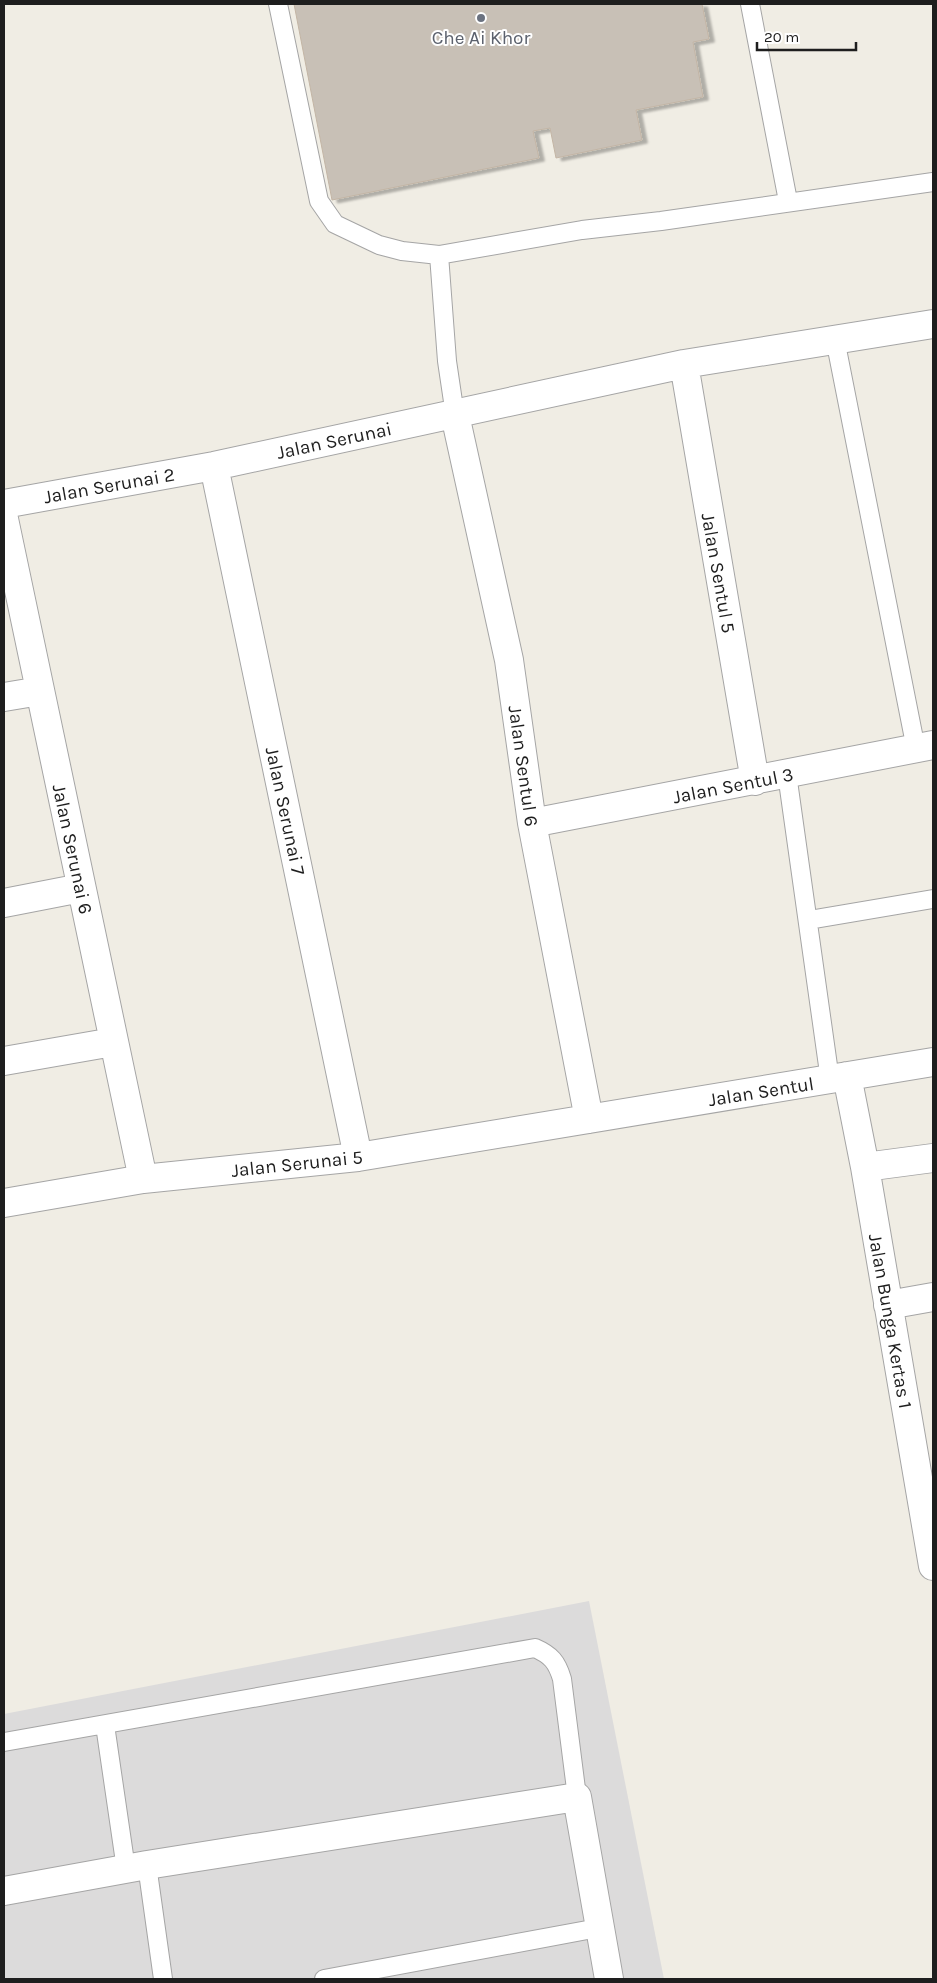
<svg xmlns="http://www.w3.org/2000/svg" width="937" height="1983" font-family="Karla,sans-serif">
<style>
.residential{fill:#dcdbdb}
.building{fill:#c8c0b6;stroke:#c3b5a5;filter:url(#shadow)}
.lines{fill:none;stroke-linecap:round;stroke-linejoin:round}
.service-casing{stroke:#a5a5a5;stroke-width:20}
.minor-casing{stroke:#a5a5a5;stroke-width:30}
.service{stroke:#fff;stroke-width:18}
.minor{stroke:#fff;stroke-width:28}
.worship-dot{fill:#6b7280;stroke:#fff;stroke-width:2}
.labels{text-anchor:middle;stroke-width:4;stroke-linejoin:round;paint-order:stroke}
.worship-label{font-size:19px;fill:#5b616d;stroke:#fff}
.street-label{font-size:19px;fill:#1e1e1e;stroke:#fff}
</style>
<defs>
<filter id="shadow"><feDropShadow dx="5.5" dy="3" stdDeviation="1" flood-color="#0004"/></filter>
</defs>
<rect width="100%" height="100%" fill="#f0ede4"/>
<path class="residential" d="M589 1601 664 1979H4V1714Z"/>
<path class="building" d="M294 4H702L709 39 693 42 703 97 636 110 642 140 556 158 550 128 533 131 539 158 332 200Z"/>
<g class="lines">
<g class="service-casing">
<path id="service" d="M278 4 319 201 335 224 379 245 402 251 439 255
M750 4 788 201
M835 339 916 749
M455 415 447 361 439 255 582 230 661 221 933 182
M787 774 830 1080
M809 920 933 899
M105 1725 126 1869
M4 1742 535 1648C551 1655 557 1662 562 1679L577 1797
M147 1865 163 1979
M324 1979 598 1928"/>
</g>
<g class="minor-casing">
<path id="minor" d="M684 364 755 781
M455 415 509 660 532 823 589 1119
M214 466 358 1157
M4 504 214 466 684 364 933 324
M4 519 143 1179
M4 697 40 691
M532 823 933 745
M4 903 81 888
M4 1061 113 1042
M847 1076 865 1167 933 1566
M865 1167 933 1158
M4 1203 143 1179 358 1157 933 1062
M888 1305 933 1297
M4 1891 147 1865 577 1797 609 1979"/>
</g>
<use href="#service" class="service"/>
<use href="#minor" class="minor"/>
</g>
<circle class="worship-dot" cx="481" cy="18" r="5"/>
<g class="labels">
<g class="worship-label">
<text x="481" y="44">Che Ai Khor</text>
</g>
<g class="street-label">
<text transform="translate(334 440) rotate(-12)" y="7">Jalan Serunai</text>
<text transform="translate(109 485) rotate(-10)" y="7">Jalan Serunai 2</text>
<text transform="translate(719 573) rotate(80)" y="7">Jalan Sentul 5</text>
<text transform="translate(524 766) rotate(82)" y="7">Jalan Sentul 6</text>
<text transform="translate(733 785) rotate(-11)" y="7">Jalan Sentul 3</text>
<text transform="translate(286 811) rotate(78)" y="7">Jalan Serunai 7</text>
<text transform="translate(73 849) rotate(78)" y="7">Jalan Serunai 6</text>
<text transform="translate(761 1091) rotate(-9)" y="7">Jalan Sentul</text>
<text transform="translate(297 1163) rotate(-6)" y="7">Jalan Serunai 5</text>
<text transform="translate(891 1321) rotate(80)" y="7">Jalan Bunga Kertas 1</text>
</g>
</g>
<rect width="937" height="1983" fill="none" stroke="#1e1e1e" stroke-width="10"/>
<path d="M757 42v8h99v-8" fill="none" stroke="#1e1e1e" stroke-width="2.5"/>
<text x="764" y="42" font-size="15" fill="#1e1e1e" stroke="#ffffff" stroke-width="4" paint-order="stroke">20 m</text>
</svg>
